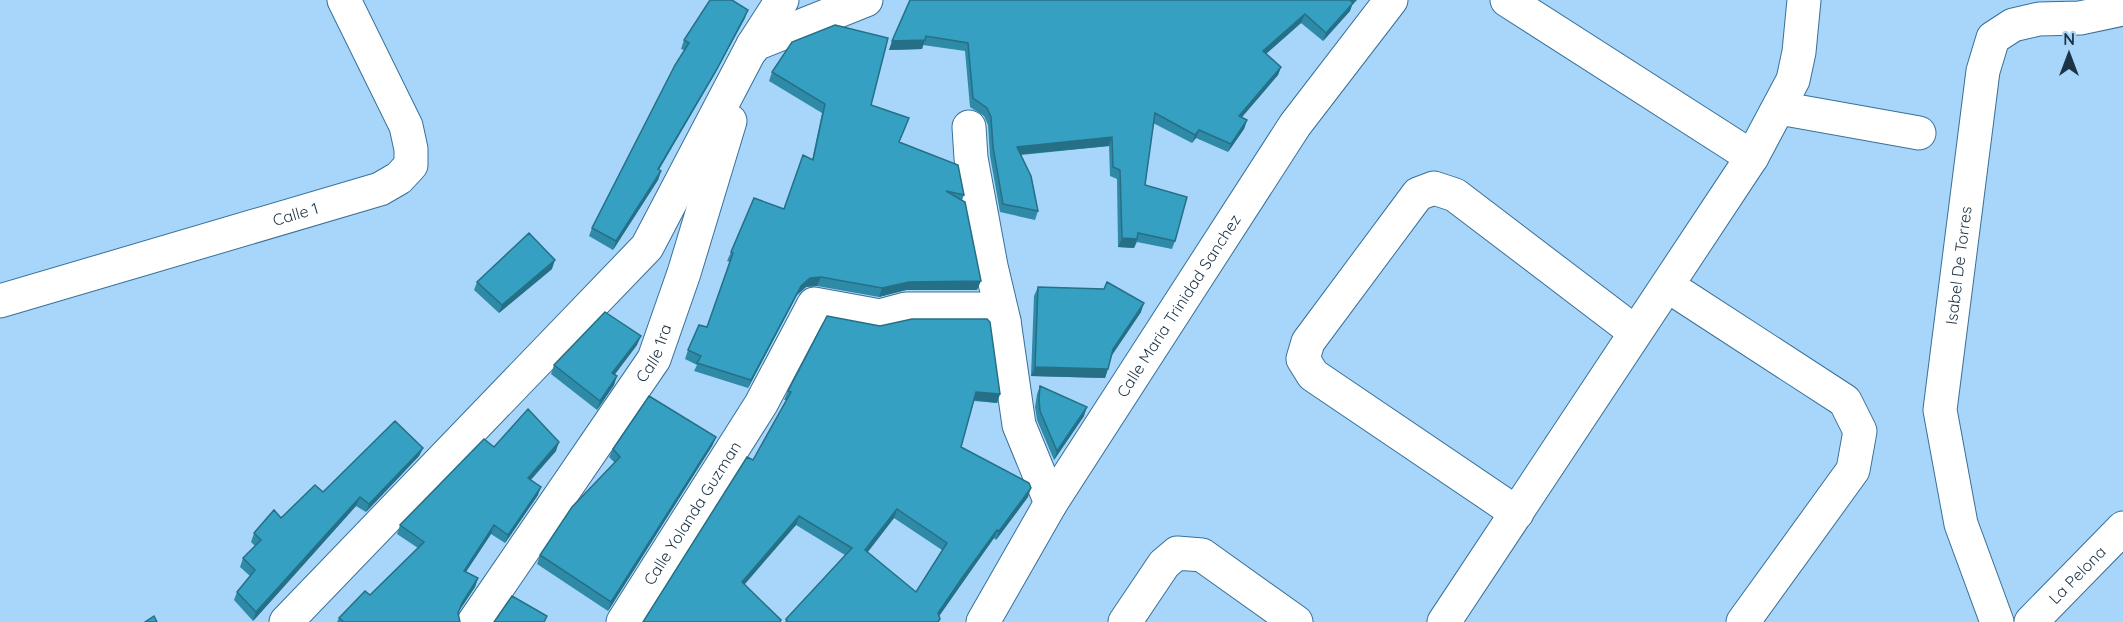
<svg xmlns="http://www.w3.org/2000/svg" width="2123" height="622" font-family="Quicksand,sans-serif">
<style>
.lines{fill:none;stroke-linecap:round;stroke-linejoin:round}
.street-casing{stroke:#387099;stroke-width:35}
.street{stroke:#fff;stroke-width:33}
.wall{fill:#2e8aa6;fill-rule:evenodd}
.shaded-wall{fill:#257087}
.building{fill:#35a0c1;stroke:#257087;stroke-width:1.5;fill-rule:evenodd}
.labels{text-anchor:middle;stroke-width:5;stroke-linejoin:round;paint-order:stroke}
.street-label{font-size:16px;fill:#1c3345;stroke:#a8d6fa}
</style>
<rect width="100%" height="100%" fill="#a8d6fa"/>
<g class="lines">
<g class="street-casing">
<g id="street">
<path d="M1507 0 1752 157"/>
<path d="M752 49 753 45 866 0"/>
<path d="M1779 108 1919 133"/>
<path d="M969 127 971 158 991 266 1004 321"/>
<path d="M1668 286 1845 401 1860 431 1853 470 1743 622"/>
<path id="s1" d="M0 301 380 189 399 178 411 165V149L406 126 344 0"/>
<path d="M1517 513 1313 375 1303 359 1308 342 1418 194 1434 188 1455 195 1635 332"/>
<path d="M286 622 647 247 753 45 782 0"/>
<path id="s2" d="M474 622 654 359 684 273 730 121"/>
<path id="s3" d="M623 622 761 404 814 304 880 316 906 309H991L1004 321 1019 425 1051 503"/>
<path id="s4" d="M983 622 1051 503 1295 125 1391 0"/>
<path d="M1125 622 1164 564 1177 553 1202 555 1296 622"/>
<path d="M1444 622 1752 157 1793 80 1799 52 1804 0"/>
<path id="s5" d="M1997 622 1961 524 1940 410 1983 71 1993 38 2013 25 2039 19 2080 18 2123 9"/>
<path id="s6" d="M2031 622 2123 528"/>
</g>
</g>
<use href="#street" class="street"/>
</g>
<path class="wall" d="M910 0 1352 5 1350 11 1323 41 1301 23 1266 54 1281 67 1278 75 1242 117 1247 120 1244 129 1228 152 1196 138 1192 143 1153 123 1145 185 1175 241 1172 249 1137 242 1134 248 1118 247 1117 179 1110 176 1109 146 1021 155 1038 211 1035 220 1000 212 990 156 988 125 984 116 970 107 965 51 923 45 922 49 889 50Z
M745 18 713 77 659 170 661 171 658 180 613 250 589 236 592 228 684 50 681 49 684 40Z
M772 72 871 105 899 143 964 195 962 200 977 290H906L879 297 817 286 806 287 797 295 748 388 694 371 697 365 685 359 688 350 707 327 730 262 727 261 731 252 784 209 812 160 822 113 769 81Z
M552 269 499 313 474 290 477 282Z
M1038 287 1141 312 1112 355 1105 378 1031 376 1034 296Z
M637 345 615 374 614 385 597 410 551 374 554 365Z
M1040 386 1084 416 1054 460 1037 420 1035 407 1037 394Z
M788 391 1000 394 997 403 974 401 961 447 1028 497 996 540 994 538 959 587 939 616V622H785L786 619 845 555 796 525 744 584 643 622 753 460 787 400H784ZM894 518 942 550 916 592 868 552Z
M716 437 712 446 608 611 537 564 540 555 615 463 609 457 613 449Z
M423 448 419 456 366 512 356 506 253 621 234 600 237 592 250 576 240 567 243 558 255 546 251 542 254 533 323 492Z
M556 451 531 480 538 495 505 543 491 534 466 572 478 578 475 587 459 611 458 613 460 622H337L339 618 370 595 418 548 397 534 400 525Z"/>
<path class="shaded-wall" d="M1352 0H1357L1352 5 1350 11 1323 41 1326 33Z
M748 10 745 18 713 77 654 177 658 169Z
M1305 14 1301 23 1260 59 1263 51Z
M925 40 922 49 889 50 892 41Z
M1281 67 1278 75 1236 124 1239 116Z
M1247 120 1244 129 1228 152 1231 144Z
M1199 130 1196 138 1192 143 1195 135Z
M1112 137 1109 146 1014 155 1017 147Z
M661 171 658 180 613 250 616 241Z
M1122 238 1137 239 1134 248 1118 247Z
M555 260 552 269 499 313 502 305Z
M821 277 817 286 806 287 797 295 748 388 751 380 801 286 810 278Z
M981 281 977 290H906L879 297 882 288 909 282Z
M1144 303 1141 312 1110 358 1113 349Z
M641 336 637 345 609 382 612 373Z
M1035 367 1108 369 1105 378 1031 376Z
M617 376 614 385 597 410 600 401Z
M976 392 1000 394 997 403 973 400Z
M1087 407 1084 416 1054 460 1057 451Z
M716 437 712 446 608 611 611 602Z
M559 442 556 451 525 486 528 478Z
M423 448 419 456 366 512 369 504Z
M541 487 538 495 505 543 508 535Z
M1031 488 1028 497 996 540 999 531Z
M360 497 356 506 253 621 256 612Z
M897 509 894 518 862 559 865 550Z
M799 516 796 525 739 591 742 582Z
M494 525 491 534 461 579 464 571Z
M997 530 994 538 935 622 938 613Z
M478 578 475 587 459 611 462 603Z"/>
<path class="building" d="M710 0H732L748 10 717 69 658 169 661 171 616 241 592 228 675 65 689 43 684 40Z
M910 0H1352L1351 1 1353 3 1326 33 1305 14 1263 51 1281 67 1239 116 1247 120 1231 144 1199 130 1195 135 1155 113 1145 185 1187 197 1175 241 1138 233 1137 239 1122 238 1120 170 1113 167 1112 137 1017 147 1031 176 1038 211 1003 204 993 147 991 117 987 108 973 98 968 43 926 36 925 40 892 41Z
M835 25 888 38 871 105 909 118 899 142 958 165 964 195 946 191 965 202 981 281 909 282 882 288 821 277 810 278 801 286 751 380 697 363 701 356 688 350 699 325 707 327 733 253 731 252 754 198 784 209 803 155 813 160 825 104 772 72 792 42Z
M529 233 555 260 502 305 477 282Z
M1107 282 1144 303 1113 349 1108 369 1035 367 1038 287 1104 289Z
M605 312 641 336 612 373 617 376 600 401 554 365Z
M827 316 880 326 912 319H987L990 322 1000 394 976 392 961 447 1029 483 1031 488 999 531 997 530 962 578 938 613 940 619 938 622H788L786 619 852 548 799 516 742 582 781 620 780 622H643L747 457 753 460 791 392 788 391ZM897 509 947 543 916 592 865 550Z
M1040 386 1087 407 1057 451 1040 411 1039 399Z
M649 396 716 437 611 602 540 555 572 507 620 457 613 449Z
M528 409 559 442 528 478 541 487 508 535 494 525 464 571 478 578 462 603 458 613 460 622H344L339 618 365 591 370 595 424 542 400 525 484 439 494 447Z
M395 421 423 448 369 504 360 497 256 612 237 592 255 570 243 558 261 540 254 533 274 510 281 518 315 485 323 492Z
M512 596 547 616 544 622H494Z
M154 616 157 622H145Z"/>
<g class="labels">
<g class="street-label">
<text dy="6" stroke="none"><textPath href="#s1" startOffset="308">Calle 1</textPath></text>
<text dy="6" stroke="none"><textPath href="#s5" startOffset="366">Isabel De Torres</textPath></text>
<text dy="6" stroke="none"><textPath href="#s4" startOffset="372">Calle Maria Trinidad Sanchez</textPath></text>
<text dy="6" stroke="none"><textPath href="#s2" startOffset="324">Calle 1ra</textPath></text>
<text dy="6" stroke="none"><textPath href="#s3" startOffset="129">Calle Yolanda Guzman</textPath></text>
<text dy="6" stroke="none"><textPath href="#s6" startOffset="66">La Pelona</textPath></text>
</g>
</g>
<g transform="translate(2069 54)" stroke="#a8d6fa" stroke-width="4.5" paint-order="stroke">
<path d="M0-4.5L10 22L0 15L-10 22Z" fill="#1c3345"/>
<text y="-9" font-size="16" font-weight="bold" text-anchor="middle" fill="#1c3345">N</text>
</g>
</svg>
